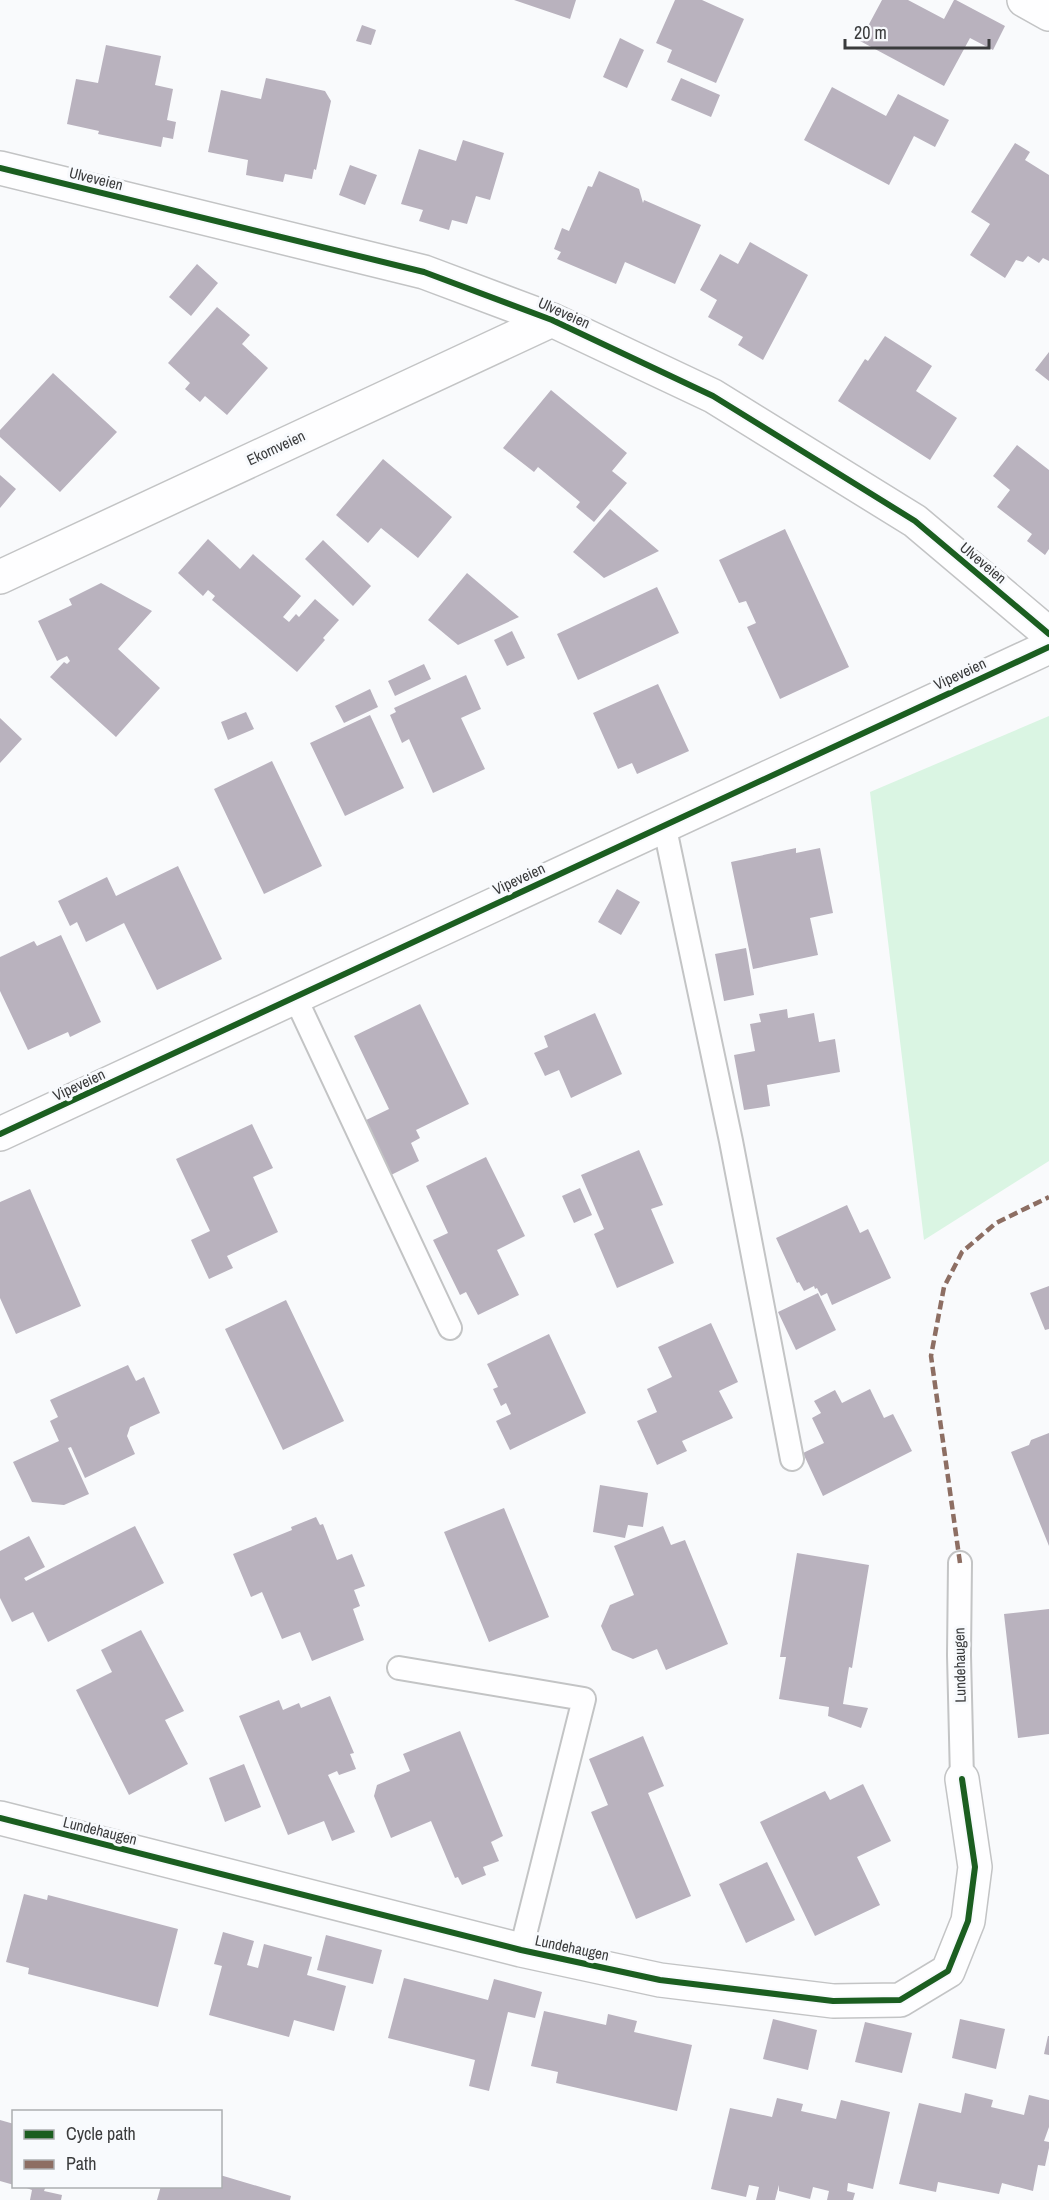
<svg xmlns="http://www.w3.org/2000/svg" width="1049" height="2200" font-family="'Archivo Narrow',sans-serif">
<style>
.green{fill:#daf5e3}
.building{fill:#b9b2be}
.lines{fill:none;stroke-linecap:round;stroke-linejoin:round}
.lane-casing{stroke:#c3c4c5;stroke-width:26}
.street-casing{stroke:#c3c4c5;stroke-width:36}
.lane{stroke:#fefeff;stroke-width:22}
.street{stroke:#fefeff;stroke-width:33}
.quiet{stroke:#8d6e63;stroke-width:4.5;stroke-dasharray:9 4.5;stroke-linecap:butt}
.cycleway-casing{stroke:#f8fafd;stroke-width:10}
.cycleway{stroke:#1b5e20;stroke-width:6}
.labels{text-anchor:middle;stroke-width:6;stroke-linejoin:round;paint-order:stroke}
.street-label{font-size:15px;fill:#3a3b3c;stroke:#f8fafd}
</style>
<rect width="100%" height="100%" fill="#f9fafc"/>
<path class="green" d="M1049 716V1161L924 1240 870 792Z"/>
<path class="building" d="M514 0H576L570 19Z
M675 0H702L744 19 716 83 667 62 672 50 656 43Z
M882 0H908L944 19 954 0H956L1005 26 993 50 970 38 944 86 860 41Z
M362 25 376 30 371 45 356 41Z
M620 38 644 50 627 88 603 77Z
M106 45 161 56 155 85 173 89 167 120 176 122 173 139 163 137 161 147 98 134 99 131 67 124 76 79 98 83Z
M266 78 325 91 331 101 316 170 314 169 312 179 285 174 283 182 246 175 248 160 208 152 221 90 261 99Z
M681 78 720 95 711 117 671 100Z
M832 87 886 116 898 94 949 120 935 147 914 136 889 185 804 140Z
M463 140 504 153 490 200 476 196 467 224 452 220 449 230 419 221 423 210 401 204 419 149 456 161Z
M1015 143 1030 152 1025 160 1049 175V261L1043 258 1039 263 1028 256 1023 262 1016 260 1005 278 970 255 990 224 971 212Z
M350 165 377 175 365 205 339 195Z
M599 171 639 189 643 203 644 200 701 225 675 284 625 262 616 284 557 259 561 252 554 249 562 228 569 231 588 186 592 187Z
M750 242 808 275 763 360 738 345 743 337 708 317 717 300 700 290 720 254 738 264Z
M197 264 218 283 191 316 169 297Z
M217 307 250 335 242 344 268 368 227 415 205 396 200 402 185 389 190 383 168 363Z
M885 336 932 366 916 391 957 418 930 460 838 401 865 359 868 361Z
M1049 352V381L1035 370Z
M53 373 117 432 60 492 0 437V430Z
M551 390 627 453 612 471 627 483 594 522 576 507 580 502 538 467 534 472 503 448Z
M1017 445 1049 470V549L1045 555 1027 541 1032 534 997 507 1010 490 993 476Z
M383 459 452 517 418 558 381 528 368 543 336 515Z
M0 475 16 489 0 508Z
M610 509 659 551 604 578 573 552Z
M785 529 849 667 780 699 747 627 756 623 746 601 739 603 719 560Z
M208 539 240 569 253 554 301 596 283 617 289 622 296 614 299 617 315 599 339 620 323 638 325 640 297 672 212 600 215 596 208 590 203 596 178 573Z
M323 540 371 586 353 606 305 559Z
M467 573 519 617 458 645 428 620Z
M101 583 152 611 118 649 160 688 116 737 50 677 64 662 67 664 70 661 67 656 57 661 38 621 72 605 69 599Z
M657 587 679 633 578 680 557 634Z
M512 631 525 658 507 666 494 640Z
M424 664 431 679 395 696 388 681Z
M466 675 481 709 461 718 485 769 433 793 409 739 402 743 390 715 396 712 394 708Z
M658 684 689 751 637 774 632 763 618 769 593 713Z
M370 689 378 707 344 723 335 706Z
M246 712 254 729 228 740 221 722Z
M370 715 404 788 345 816 310 743Z
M0 718 22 739 0 763Z
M272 761 322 866 264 894 214 789Z
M796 848V853L820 848 833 913 810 918 818 955 753 969 731 862Z
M178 866 222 959 157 990 124 923 86 942 77 922 70 926 58 901 107 877 116 896Z
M617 889 640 902 621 935 598 922Z
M61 935 101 1022 70 1037 68 1032 28 1050 0 991V957L34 941 37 946Z
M746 948 754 995 724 1001 715 954Z
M420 1004 469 1104 416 1130 420 1138 411 1143 419 1161 387 1177 362 1122 389 1109 354 1036Z
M787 1009 788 1018 814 1013 819 1042 835 1039 840 1072 767 1085 770 1106 744 1110 734 1055 755 1051 750 1024 761 1022 759 1014Z
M595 1013 622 1074 571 1098 559 1070 545 1076 534 1053 548 1047 544 1036Z
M252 1124 273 1168 253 1177 278 1232 227 1256 233 1268 209 1279 191 1240 210 1231 176 1159Z
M639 1150 663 1205 651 1209 674 1263 617 1288 594 1234 604 1229 581 1175Z
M486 1157 525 1236 497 1250 519 1295 478 1315 466 1292 460 1295 433 1240 448 1233 426 1186Z
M580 1188 592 1215 574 1223 562 1196Z
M30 1189 81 1306 16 1334 0 1298V1202Z
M847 1205 860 1233 868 1229 891 1278 832 1305 827 1293 821 1296 817 1288 815 1289 814 1286 804 1291 799 1282 797 1283 776 1238Z
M1049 1286V1329L1045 1330 1030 1293Z
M818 1293 836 1330 796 1350 778 1312Z
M286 1300 344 1421 283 1450 225 1329Z
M711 1323 738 1382 719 1391 733 1418 682 1441 687 1451 657 1465 637 1421 657 1412 647 1389 672 1377 658 1347Z
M549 1334 586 1413 510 1450 496 1421 511 1414 506 1403 501 1406 493 1389 498 1387 487 1364Z
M128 1365 136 1381 144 1377 160 1413 130 1427 127 1436 135 1454 85 1478 71 1447 68 1448 89 1494 64 1505 32 1502 13 1462 59 1441 50 1421 58 1417 50 1400Z
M870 1389 884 1418 893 1414 912 1451 823 1496 803 1453 824 1443 812 1418 821 1413 814 1401 835 1390 842 1403Z
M1049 1433V1546L1011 1452 1029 1445 1031 1440Z
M600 1485 648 1493 643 1527 628 1525 625 1538 593 1532Z
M504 1508 549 1617 489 1642 444 1532Z
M316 1517 320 1525 323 1524 337 1560 352 1554 365 1586 354 1590 360 1606 353 1609 364 1640 312 1661 300 1632 282 1639 262 1592 251 1597 233 1554 292 1530 291 1527Z
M135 1526 164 1583 48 1642 33 1612 12 1622 0 1598V1551L29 1536 45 1567 24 1578 26 1581Z
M663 1526 671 1545 685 1540 728 1644 666 1670 657 1649 633 1659 612 1650 601 1626 610 1605 634 1595 614 1546Z
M797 1553 869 1565 852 1668 849 1667 843 1704 868 1708 861 1728 828 1716 829 1707 779 1699 786 1657H780Z
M1049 1609V1734L1018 1738 1004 1614Z
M141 1630 184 1711 165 1720 188 1764 129 1795 76 1690 112 1672 101 1650Z
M330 1696 354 1753 350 1754 356 1769 339 1775 337 1771 328 1775 355 1832 332 1841 324 1821 288 1835 239 1716 279 1700 283 1710 299 1703 301 1708Z
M460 1731 503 1836 491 1842 499 1861 483 1867 486 1875 462 1885 458 1877 455 1878 431 1821 391 1838 374 1796 377 1785 410 1771 403 1754Z
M643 1736 664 1786 648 1793 691 1896 636 1919 591 1812 608 1805 589 1759Z
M244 1764 261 1807 225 1822 209 1778Z
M863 1784 891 1841 857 1857 880 1905 815 1936 760 1822 825 1791 830 1800Z
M767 1862 795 1920 746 1943 719 1884Z
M24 1894 47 1900 48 1895 178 1929 158 2007 28 1974 29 1968 6 1962Z
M223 1932 254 1941 247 1965 258 1968 264 1944 312 1957 307 1975 346 1986 334 2031 294 2020 289 2037 209 2015 222 1966 214 1964Z
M326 1935 382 1950 373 1984 317 1970Z
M404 1978 488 2000 494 1979 542 1992 535 2018 508 2012 489 2091 469 2086 475 2060 388 2038Z
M544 2011 606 2025 608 2014 637 2021 634 2032 692 2045 677 2111 556 2083 558 2072 531 2066Z
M773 2019 817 2030 808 2070 763 2059Z
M960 2019 1005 2029 996 2069 952 2058Z
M865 2022 912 2033 902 2073 855 2062Z
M1048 2036H1049V2055L1044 2054Z
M965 2093 993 2100 991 2107 1024 2115 1029 2095 1049 2100V2127L1044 2141 1049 2142V2148L1045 2166 1038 2165 1033 2191 1002 2183 999 2194 938 2182 936 2192 899 2184 919 2103 961 2113Z
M777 2098 803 2104 801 2111 836 2119 841 2100 890 2112 873 2189 848 2183 847 2191 855 2193 853 2200H827L829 2191 813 2187 810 2199 779 2191V2185L775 2200H756L759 2187 749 2185 746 2197 711 2189 730 2108 772 2117Z
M0 2120 14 2124V2185L0 2181Z
M220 2175 291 2196 290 2200H157L161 2186H220Z
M21 2186H46L44 2191 62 2195 61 2200H30L32 2190Z"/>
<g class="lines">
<g class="lane-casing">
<path id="lane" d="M664 824 731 1141 792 1459
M295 997 450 1328
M960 1563 959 1655 962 1779
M399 1668 584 1699 521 1950"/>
</g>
<g class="street-casing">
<path id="street" d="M1024 0 1049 14
M0 168 424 272 552 320 713 396 915 521 1049 634
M0 577 552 320
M0 1134 1049 647
M0 1818 521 1950 660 1980 833 2001 900 2000 948 1971 968 1921 975 1867 962 1779"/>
</g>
<use href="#lane" class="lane"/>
<use href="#street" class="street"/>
<path class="quiet" d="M960 1563 931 1356 944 1287 962 1252 996 1223 1049 1197"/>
<g class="cycleway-casing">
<path id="cycleway" d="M0 168 424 272 552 320 713 396 915 521 1049 634
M0 1134 1049 647
M0 1818 521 1950 660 1980 833 2001 900 2000 948 1971 968 1921 975 1867 962 1779"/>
</g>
<use href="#cycleway" class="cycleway"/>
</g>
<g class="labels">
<g class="street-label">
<text transform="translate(96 179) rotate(14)" y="5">Ulveveien</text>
<text transform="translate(564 313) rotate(24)" y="5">Ulveveien</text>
<text transform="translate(276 448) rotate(-25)" y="5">Ekornveien</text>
<text transform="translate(983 563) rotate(40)" y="5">Ulveveien</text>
<text transform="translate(960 674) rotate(-25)" y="5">Vipeveien</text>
<text transform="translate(519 879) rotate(-25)" y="5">Vipeveien</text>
<text transform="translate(79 1085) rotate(-25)" y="5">Vipeveien</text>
<text transform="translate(960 1665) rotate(-91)" y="5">Lundehaugen</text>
<text transform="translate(100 1831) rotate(14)" y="5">Lundehaugen</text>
<text transform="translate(572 1948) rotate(12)" y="5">Lundehaugen</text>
</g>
</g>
<rect x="12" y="2110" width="210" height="78" fill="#f8fafd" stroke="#acaeb0" stroke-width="1.5"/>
<rect x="24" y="2130" width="30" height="9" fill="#1b5e20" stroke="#acaeb0" stroke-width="1.5"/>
<text x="66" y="2140" font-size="18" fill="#3a3b3c">Cycle path</text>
<rect x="24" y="2160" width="30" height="9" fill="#8d6e63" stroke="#acaeb0" stroke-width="1.5"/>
<text x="66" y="2170" font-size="18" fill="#3a3b3c">Path</text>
<path d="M845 39v9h144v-9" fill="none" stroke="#3a3b3c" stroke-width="3"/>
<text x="854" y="39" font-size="18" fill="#3a3b3c" stroke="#f8fafd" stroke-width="4.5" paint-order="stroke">20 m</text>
</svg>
